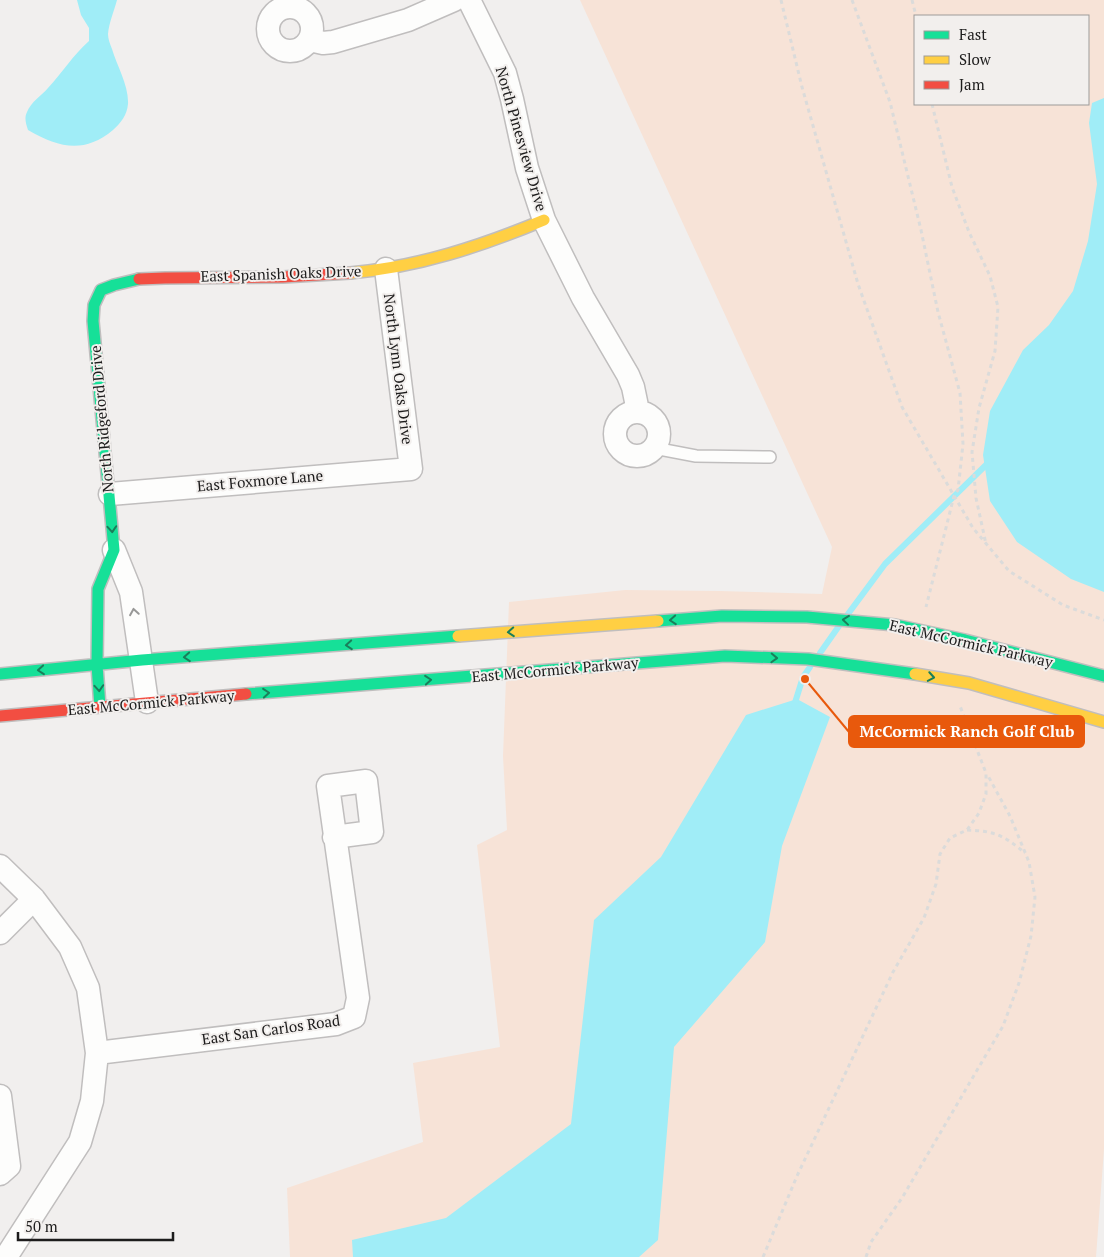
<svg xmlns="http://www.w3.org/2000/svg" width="1104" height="1257" font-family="'PT Serif',serif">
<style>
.green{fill:#f7e3d7;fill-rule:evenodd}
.water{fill:#a0edf7}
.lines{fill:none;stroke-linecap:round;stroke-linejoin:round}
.stream{stroke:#a0edf7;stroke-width:6}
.lane-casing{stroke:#c0bebe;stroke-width:14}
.street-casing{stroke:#c0bebe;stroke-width:25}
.fast-casing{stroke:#c0bebe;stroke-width:14}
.slow-casing{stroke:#c0bebe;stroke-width:14}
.jam-casing{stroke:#c0bebe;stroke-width:14}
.path{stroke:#dbdbda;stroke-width:3;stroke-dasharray:4 4;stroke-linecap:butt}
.lane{stroke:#fdfdfc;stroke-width:11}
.street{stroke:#fdfdfc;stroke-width:22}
.fast{stroke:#16e098;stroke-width:11}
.slow{stroke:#ffcf43;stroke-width:11}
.jam{stroke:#f24e42;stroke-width:11}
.oneway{stroke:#1a7e5a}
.oneway2{stroke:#989897}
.labels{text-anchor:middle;stroke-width:4;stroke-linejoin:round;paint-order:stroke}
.street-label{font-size:15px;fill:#1d1c1c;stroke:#f2efed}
.leader{fill:none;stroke:#e8590c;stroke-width:2}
.callout-dot{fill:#e8590c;stroke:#f2efed;stroke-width:2}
.callout{fill:#e8590c;stroke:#e8590c;stroke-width:2}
.callout-label{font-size:16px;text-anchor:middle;font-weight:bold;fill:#fff}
</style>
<rect width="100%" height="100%" fill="#f1efee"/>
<path class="green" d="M580 0H1104V1149L1096 1257H290L287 1188 423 1142 413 1063 500 1047 477 845 507 830 503 756 509 602 625 590 719 591 822 594 832 547ZM915 16H1088V104H915Z"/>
<path class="water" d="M77 0H117C114 11 109 23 108 34 108 39 110 44 112 49 117 66 129 86 128 104 127 115 121 123 113 130 84 154 59 148 28 130 26 124 24 118 27 112 31 102 41 96 48 88 62 73 73 55 89 41V28L81 15Z
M1104 98V592L1071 579 1017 542 990 501 983 455 990 411 1023 350 1049 325 1073 291 1088 241 1097 184 1089 123 1092 103Z
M797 699 830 717 782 846 765 942 674 1047 658 1240 639 1257H353L352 1240 446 1218 571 1124 594 920 661 857 746 715Z"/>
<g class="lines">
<path class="stream" d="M848 614 885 564 990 461
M820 653 839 626
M794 706 803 677 810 667"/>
<g class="lane-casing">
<path id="lane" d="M654 448 696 456 770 457"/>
</g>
<g class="street-casing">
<path id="street" d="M469 0 505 73 512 99 527 168 544 220 583 298 628 375 633 387 638 411
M268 29a22 22 0 1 1 44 0a22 22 0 1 1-44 0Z
M310 40 323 43 333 42 408 20 454 0
M615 434a22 22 0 1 1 44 0a22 22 0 1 1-44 0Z
M110 494 411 469 386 269
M114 550 131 592 147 702
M0 866 34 899 70 947 88 988 97 1053 92 1101 80 1142 6 1257
M0 933 34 899
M97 1053 336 1024 354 1017 358 998 328 786 366 781 372 832 334 837
M0 1096 9 1166 0 1174"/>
</g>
<g class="fast-casing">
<path id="fast" d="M658 621 722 616 807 617 895 625 965 640 1104 676
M0 674 142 660 458 636
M246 694 725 656 808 659 915 674
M100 707 97 665 98 589 114 550 93 321 94 305 101 290 114 285 139 279"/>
</g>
<g class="slow-casing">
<path id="slow" d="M350 273C418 267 482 246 544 220
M458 636 658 621
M915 674 969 683 1104 722"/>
</g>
<g class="jam-casing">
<path id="jam" d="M139 279 165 278 283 277 350 273
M0 716 246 694"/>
</g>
<path class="path" d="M781 0 802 87 858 284 902 407 973 528 1009 571 1063 605 1104 620
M852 0 890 102 921 230 938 312 960 393 963 444 958 490 954 496 926 607
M912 0 916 16
M932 104 952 187 969 232 990 276 998 307 995 351 979 408 972 452 976 498 986 544
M967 830C995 831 1003 835 1025 853
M763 1257 797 1176 893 972 924 918 936 884 940 854 950 838 967 830 979 813 986 794V773L960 706
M866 1257 871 1242 902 1198 1003 1026 1019 983 1031 936 1035 897 1029 862 1010 816 987 774"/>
<use href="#lane" class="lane"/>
<use href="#street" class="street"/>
<use href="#fast" class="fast"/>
<use href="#slow" class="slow"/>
<use href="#jam" class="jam"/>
</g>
<defs><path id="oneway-chevron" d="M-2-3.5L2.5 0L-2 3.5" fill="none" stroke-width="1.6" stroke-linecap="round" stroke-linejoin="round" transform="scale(1.25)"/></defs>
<g class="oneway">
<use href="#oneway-chevron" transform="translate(112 529) rotate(86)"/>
<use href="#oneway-chevron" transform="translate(673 620) rotate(176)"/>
<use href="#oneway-chevron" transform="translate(846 620) rotate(-174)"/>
<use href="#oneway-chevron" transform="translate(511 632) rotate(176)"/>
<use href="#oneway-chevron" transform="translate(349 645) rotate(176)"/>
<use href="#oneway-chevron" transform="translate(187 657) rotate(176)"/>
<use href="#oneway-chevron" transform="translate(774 658) rotate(2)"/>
<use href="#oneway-chevron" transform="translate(41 670) rotate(175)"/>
<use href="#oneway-chevron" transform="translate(931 677) rotate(10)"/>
<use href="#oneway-chevron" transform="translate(428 680) rotate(-5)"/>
<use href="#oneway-chevron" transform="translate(99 688) rotate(86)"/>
<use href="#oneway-chevron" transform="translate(266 693) rotate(-5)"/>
</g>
<use class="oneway2" href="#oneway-chevron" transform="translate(134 612) rotate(-99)"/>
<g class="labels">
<g class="street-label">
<text transform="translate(521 139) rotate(74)" y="5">North Pinesview Drive</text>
<text transform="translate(281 274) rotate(-2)" y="5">East Spanish Oaks Drive</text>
<text transform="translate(398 369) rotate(83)" y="5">North Lynn Oaks Drive</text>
<text transform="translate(102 419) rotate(-95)" y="5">North Ridgeford Drive</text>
<text transform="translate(260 481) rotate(-5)" y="5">East Foxmore Lane</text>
<text transform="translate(971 644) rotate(13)" y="5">East McCormick Parkway</text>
<text transform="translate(555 670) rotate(-5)" y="5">East McCormick Parkway</text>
<text transform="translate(151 703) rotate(-5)" y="5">East McCormick Parkway</text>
<text transform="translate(271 1030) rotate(-8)" y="5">East San Carlos Road</text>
</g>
</g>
<path class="leader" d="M805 679L849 732"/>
<circle class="callout-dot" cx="805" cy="679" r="5"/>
<rect class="callout" x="849" y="716" width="235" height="31" rx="5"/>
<g class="callout-label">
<text x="967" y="737">McCormick Ranch Golf Club</text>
</g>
<rect x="914" y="15" width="175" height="90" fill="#f2efed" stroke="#9d9b99"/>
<rect x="924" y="31" width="25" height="8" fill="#16e098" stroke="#9d9b99"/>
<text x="959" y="40" font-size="15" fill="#1d1c1c">Fast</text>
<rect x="924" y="56" width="25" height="8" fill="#ffcf43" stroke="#9d9b99"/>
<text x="959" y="65" font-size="15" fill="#1d1c1c">Slow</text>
<rect x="924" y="81" width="25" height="8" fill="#f24e42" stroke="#9d9b99"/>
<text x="959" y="90" font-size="15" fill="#1d1c1c">Jam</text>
<path d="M18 1232v8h155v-8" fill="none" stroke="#1d1c1c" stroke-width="2.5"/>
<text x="25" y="1232" font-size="15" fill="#1d1c1c" stroke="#f2efed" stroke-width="4" paint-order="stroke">50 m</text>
</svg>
